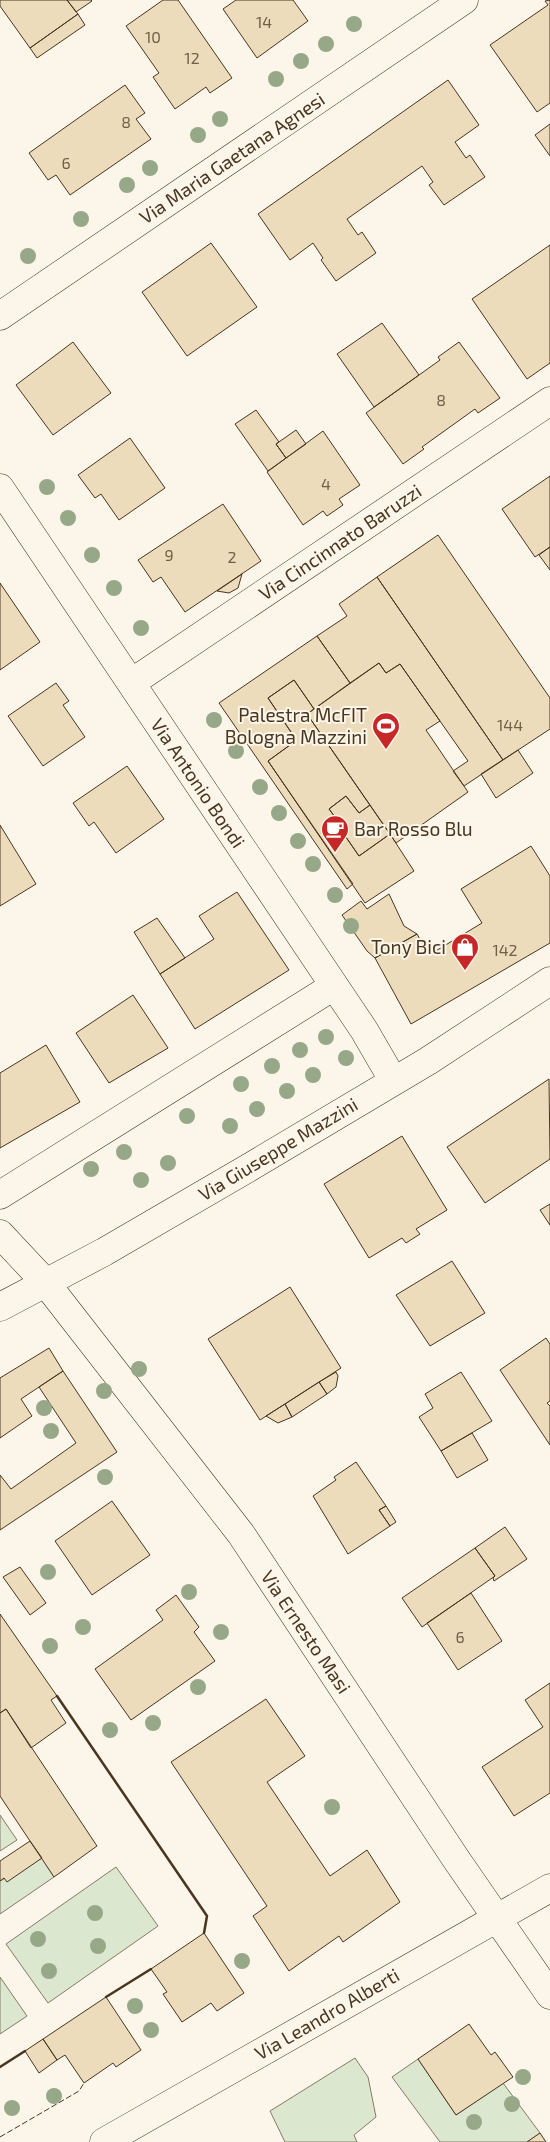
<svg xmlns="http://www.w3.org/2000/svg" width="550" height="2142" font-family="'Exo 2',sans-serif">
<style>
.green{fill:#dce7d0;stroke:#887966}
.building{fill:#ecdcbc;stroke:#4a3520}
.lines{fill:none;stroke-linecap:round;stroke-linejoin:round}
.minor-casing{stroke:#4a3520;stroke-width:29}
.major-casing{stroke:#4a3520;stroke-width:29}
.minor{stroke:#fbf6e9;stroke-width:28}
.major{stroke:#fbf6e9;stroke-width:28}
.fence{stroke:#4a3520;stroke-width:1;stroke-dasharray:6 2.5;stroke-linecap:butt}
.wall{stroke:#4a3520;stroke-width:2.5}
.tree{fill:#96a887}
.labels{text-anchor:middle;stroke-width:4;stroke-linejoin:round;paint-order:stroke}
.number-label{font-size:16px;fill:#725f47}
.street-label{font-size:19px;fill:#4a3520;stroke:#fbf6e9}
.poi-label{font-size:19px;fill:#4a3520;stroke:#fbf6e9;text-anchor:end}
</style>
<rect width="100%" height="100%" fill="#fbf6e9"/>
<path class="green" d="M0 1815 17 1840 0 1851Z
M42 1858 54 1877 0 1914V1881Z
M116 1867 158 1926 48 2003 6 1944Z
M0 1977 27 2016 0 2034Z
M355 2058 368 2077 376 2117 354 2135 357 2142H285L270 2111Z
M418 2059 456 2115 503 2083 540 2133 527 2142H440L392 2077Z"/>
<path class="building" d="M0 0H67L78 14 30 48 0 6Z
M67 0H91L92 1 76 12Z
M163 0H178L232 78 210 93 206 87 175 109 153 77 159 73 126 26Z
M236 0H293L308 21 257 58 223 9Z
M550 0V103L537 112 490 45 548 5 545 1Z
M78 14 85 25 37 58 30 48Z
M448 80 479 125 455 142 466 158 470 155 485 177 444 205 429 185 433 182 422 166 347 219 358 235 362 232 376 253 336 281 321 260 323 258 313 243 290 260 258 214Z
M125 85 145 113 136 119 151 139 70 195 56 175 48 180 29 153Z
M550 124V156L535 135Z
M211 243 257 307 187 356 142 292Z
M550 245V363L527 379 472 299Z
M382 323 419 375 374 407 337 354Z
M73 342 111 393 53 435 16 385Z
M459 342 500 398 478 413 475 409 422 447 424 449 403 464 366 413 440 360 438 357Z
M256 410 279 442 276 444 286 458 268 471 235 424Z
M296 430 306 444 286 458 276 444Z
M323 431 360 485 339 499 343 505 327 516 323 511 303 525 267 472Z
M130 438 165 488 119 520 101 494 95 498 78 475Z
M550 476V547L535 557 502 509Z
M223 504 261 561 185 612 161 577 153 582 138 560Z
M438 535 550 698V729L503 760 377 577Z
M550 547V570L539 555Z
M242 574 238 588 229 593 217 591Z
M377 577 503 760 464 786 453 771 468 761 400 664 386 673 379 663 350 683 317 636 347 616 339 604Z
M0 583 40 642 0 670Z
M317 636 350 683 314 709 294 680 268 698 293 735 290 745 268 761 353 884 347 889 219 703Z
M379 663 386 673 400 664 440 721 426 730 468 792 396 843 307 714Z
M294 680 314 709 307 714 370 805 359 813 346 796 329 809 341 825 339 827 359 856 390 834 414 871 365 903 268 761 290 745 293 735 268 698Z
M56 683 69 701 63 705 85 737 43 766 8 716Z
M518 750 533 773 496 798 481 774Z
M127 766 164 819 116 853 94 822 89 826 73 803Z
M346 796 359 813 370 805 390 834 359 856 339 827 341 825 329 809Z
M0 825 36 884 0 906Z
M531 846 550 876V943L411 1024 375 958 417 934 429 955 482 923 461 889Z
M237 892 289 970 195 1029 160 974 214 939 199 916Z
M389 894 404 926 417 934 375 958 367 951 342 915 361 901 367 909Z
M157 918 185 958 160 974 134 932Z
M133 995 168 1048 109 1083 76 1033Z
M46 1045 80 1102 0 1148V1073Z
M549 1079 550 1159 485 1203 447 1147Z
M402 1136 447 1210 416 1229 420 1234 406 1243 402 1238 369 1258 324 1184Z
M550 1204V1225L540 1210Z
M452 1261 485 1313 430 1346 396 1295Z
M290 1287 341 1368 260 1420 208 1339Z
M546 1338 550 1344V1401L547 1403 550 1406V1445L500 1370Z
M49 1348 63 1371 21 1399 32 1416 0 1438V1378Z
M63 1371 117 1452 0 1530V1475L11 1489 76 1443 39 1387Z
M336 1372 338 1376 336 1387 327 1394 319 1382Z
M461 1372 492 1421 441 1451 419 1417 433 1408 425 1394Z
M319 1382 327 1394 292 1417 285 1404Z
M285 1404 292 1417 278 1423 266 1416Z
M472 1433 488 1460 457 1478 441 1451Z
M356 1462 386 1506 379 1510 390 1526 348 1554 313 1496 336 1480 334 1477Z
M112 1501 150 1555 92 1595 55 1541Z
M386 1506 396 1522 390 1526 379 1510Z
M505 1527 527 1559 494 1581 493 1578 495 1576 475 1548Z
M475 1548 495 1576 422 1627 402 1598Z
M20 1567 46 1603 30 1615 3 1577Z
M471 1593 502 1641 458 1670 427 1623Z
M176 1595 199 1627 194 1632 215 1661 131 1720 95 1669 163 1620 156 1610Z
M0 1614 57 1696 51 1700 66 1723 31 1748 6 1709 0 1713Z
M550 1683V1793L514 1816 482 1767 543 1727 525 1700Z
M266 1699 305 1756 267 1782 330 1876 367 1850 400 1902 343 1942 339 1936 289 1971 253 1916 267 1906 171 1762Z
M6 1709 97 1846 54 1877 0 1796V1713Z
M30 1841 42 1858 7 1882 4 1878 0 1881V1861Z
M204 1933 244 1993 217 2011 211 2003 182 2022 163 1994 167 1992 151 1969Z
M106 1997 141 2050 116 2067 113 2063 84 2083 65 2055 57 2060 43 2039Z
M469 2024 491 2055 495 2052 513 2077 456 2115 418 2059Z
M43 2039 57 2060 39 2073 25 2051Z
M540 2133 546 2142H527Z"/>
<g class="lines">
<g class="minor-casing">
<path id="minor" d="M0 316 464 0
M0 488 364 1030 393 1080
M131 683 550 401
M0 1195 334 986
M0 1234 45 1282 241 1534 456 1859 550 1995
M104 2142 550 1888"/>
</g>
<g class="major-casing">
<path id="major" d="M0 1307 104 1252 250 1167 428 1061 550 981"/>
</g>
<use href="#minor" class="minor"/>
<use href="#major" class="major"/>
<path class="fence" d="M0 2137 79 2091 84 2083"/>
<path class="wall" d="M57 1696 207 1916 204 1933
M106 1997 151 1969
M0 2067 25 2051"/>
</g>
<g class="tree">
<circle cx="354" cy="24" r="8"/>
<circle cx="326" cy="44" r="8"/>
<circle cx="301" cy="61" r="8"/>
<circle cx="276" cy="79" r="8"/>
<circle cx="220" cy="119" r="8"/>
<circle cx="198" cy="135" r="8"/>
<circle cx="150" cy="168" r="8"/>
<circle cx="127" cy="185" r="8"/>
<circle cx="81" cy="219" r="8"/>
<circle cx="28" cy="256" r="8"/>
<circle cx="47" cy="487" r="8"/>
<circle cx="68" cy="518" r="8"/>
<circle cx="92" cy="555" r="8"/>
<circle cx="114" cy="588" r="8"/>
<circle cx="141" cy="628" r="8"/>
<circle cx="214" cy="720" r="8"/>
<circle cx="236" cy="751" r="8"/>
<circle cx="260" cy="787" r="8"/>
<circle cx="279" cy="813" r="8"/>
<circle cx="298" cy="841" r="8"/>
<circle cx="313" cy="864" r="8"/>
<circle cx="335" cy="895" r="8"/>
<circle cx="351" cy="926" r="8"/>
<circle cx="326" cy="1037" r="8"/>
<circle cx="300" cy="1050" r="8"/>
<circle cx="346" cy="1058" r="8"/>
<circle cx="272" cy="1066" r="8"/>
<circle cx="313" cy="1075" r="8"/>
<circle cx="241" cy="1084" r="8"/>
<circle cx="287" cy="1091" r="8"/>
<circle cx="257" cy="1109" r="8"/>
<circle cx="187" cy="1116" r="8"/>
<circle cx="230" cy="1126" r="8"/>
<circle cx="124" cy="1152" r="8"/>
<circle cx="168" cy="1163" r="8"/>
<circle cx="91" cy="1169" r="8"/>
<circle cx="141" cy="1180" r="8"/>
<circle cx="139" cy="1369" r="8"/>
<circle cx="104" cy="1391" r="8"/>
<circle cx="44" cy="1408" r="8"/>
<circle cx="51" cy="1431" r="8"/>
<circle cx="105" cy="1477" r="8"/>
<circle cx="48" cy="1572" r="8"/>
<circle cx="189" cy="1592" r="8"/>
<circle cx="83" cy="1627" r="8"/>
<circle cx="221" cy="1632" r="8"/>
<circle cx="50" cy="1646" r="8"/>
<circle cx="198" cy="1687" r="8"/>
<circle cx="153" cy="1723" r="8"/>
<circle cx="110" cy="1730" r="8"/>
<circle cx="332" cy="1807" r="8"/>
<circle cx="95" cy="1913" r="8"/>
<circle cx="38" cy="1939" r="8"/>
<circle cx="98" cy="1946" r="8"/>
<circle cx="242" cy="1961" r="8"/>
<circle cx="49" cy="1971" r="8"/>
<circle cx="135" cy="2006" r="8"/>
<circle cx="151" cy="2030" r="8"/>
<circle cx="523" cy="2077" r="8"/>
<circle cx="54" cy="2096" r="8"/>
<circle cx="512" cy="2104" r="8"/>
<circle cx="12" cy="2108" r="8"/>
<circle cx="474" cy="2122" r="8"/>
</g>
<defs>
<g id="stadium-pin" transform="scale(1.4375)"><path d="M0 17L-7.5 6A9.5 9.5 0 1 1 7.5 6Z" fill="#c62828" stroke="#fbf6e9"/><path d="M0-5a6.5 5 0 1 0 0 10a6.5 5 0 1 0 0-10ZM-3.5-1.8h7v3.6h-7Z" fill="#fff"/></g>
<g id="cafe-pin" transform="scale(1.4375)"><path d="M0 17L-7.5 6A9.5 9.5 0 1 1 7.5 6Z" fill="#c62828" stroke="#fbf6e9"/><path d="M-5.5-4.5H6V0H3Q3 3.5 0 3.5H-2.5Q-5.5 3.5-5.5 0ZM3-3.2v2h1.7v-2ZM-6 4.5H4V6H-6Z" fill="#fff"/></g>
<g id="shop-pin" transform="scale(1.4375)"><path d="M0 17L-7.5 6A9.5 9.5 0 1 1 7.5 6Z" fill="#c62828" stroke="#fbf6e9"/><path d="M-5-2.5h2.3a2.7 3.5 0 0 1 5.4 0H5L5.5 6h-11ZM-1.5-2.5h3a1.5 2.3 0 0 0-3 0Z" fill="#fff"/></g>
</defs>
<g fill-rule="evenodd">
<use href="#stadium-pin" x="386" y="726"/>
<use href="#cafe-pin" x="335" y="829"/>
<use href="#shop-pin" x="465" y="947"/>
</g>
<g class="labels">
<g class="number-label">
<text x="264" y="28">14</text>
<text x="153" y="43">10</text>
<text x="192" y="64">12</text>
<text x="126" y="128">8</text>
<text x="66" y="169">6</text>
<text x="441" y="406">8</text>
<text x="326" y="490">4</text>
<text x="169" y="561">9</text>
<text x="232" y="563">2</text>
<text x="510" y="731">144</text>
<text x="505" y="956">142</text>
<text x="460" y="1643">6</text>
</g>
<g class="street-label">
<text transform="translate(232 158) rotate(-34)" y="7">Via Maria Gaetana Agnesi</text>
<text transform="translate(340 542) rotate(-34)" y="7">Via Cincinnato Baruzzi</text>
<text transform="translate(198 783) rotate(56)" y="7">Via Antonio Bondi</text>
<text transform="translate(278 1149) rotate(-31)" y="7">Via Giuseppe Mazzini</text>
<text transform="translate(306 1632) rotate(56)" y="7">Via Ernesto Masi</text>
<text transform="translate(327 2014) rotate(-30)" y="7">Via Leandro Alberti</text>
</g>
<g class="poi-label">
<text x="367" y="722">Palestra McFIT<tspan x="367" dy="22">Bologna Mazzini</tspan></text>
<text x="354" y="836" text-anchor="start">Bar Rosso Blu</text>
<text x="446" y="954">Tony Bici</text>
</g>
</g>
</svg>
